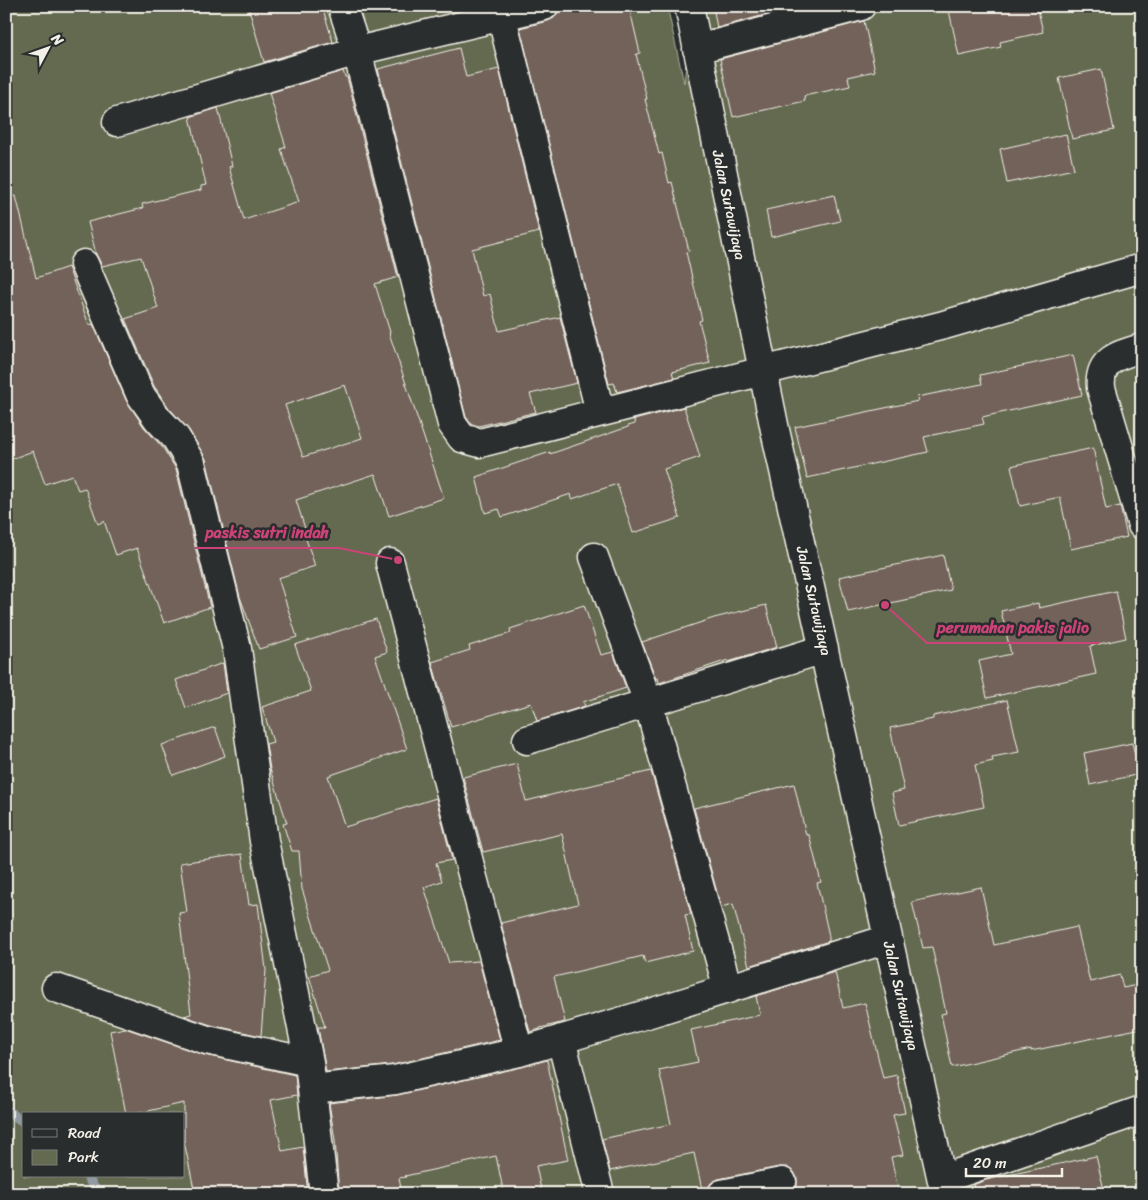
<svg xmlns="http://www.w3.org/2000/svg" width="1148" height="1200" font-family="Sriracha,sans-serif">
<style>
.green{fill:#636a50;stroke:#acae9c;fill-rule:evenodd}
.lines{fill:none;stroke-linecap:round;stroke-linejoin:round}
.stream{stroke:#909aa0;stroke-width:10}
.building{fill:#72625a;stroke:#f4f1e8;fill-rule:evenodd}
.minor-casing{stroke:#f4f1e8;stroke-width:31}
.minor{stroke:#2a2d2e;stroke-width:28}
.labels{text-anchor:middle;stroke-width:5;stroke-linejoin:round;paint-order:stroke}
.street-label{font-size:15px;fill:#f4f1e8;stroke:#2a2d2e}
.leader{fill:none;stroke:#cc4377;stroke-width:2}
.callout-dot{fill:#cc4377;stroke:#2a2d2e;stroke-width:2}
.callout-label{font-size:16px;text-anchor:middle;font-weight:bold;fill:#cc4377;stroke:#2a2d2e;stroke-width:5;stroke-linejoin:round;paint-order:stroke}
</style>
<rect width="100%" height="100%" fill="#2a2d2e"/>
<filter id="ink" filterUnits="userSpaceOnUse"><feTurbulence type="fractalNoise" baseFrequency=".02" numOctaves="2"/><feDisplacementMap in="SourceGraphic" scale="10" xChannelSelector="R" yChannelSelector="G"/><feConvolveMatrix kernelMatrix="1 2 1 2 8 2 1 2 1" color-interpolation-filters="sRGB"/></filter>
<g filter="url(#ink)">
<path class="green" d="M6 6H667L684 83 691 17 689 6H1142V1194H6ZM24 1114H184V1176H24Z"/>
<g class="lines">
<path class="stream" d="M6 1110 24 1122
M87 1176 98 1194"/>
</g>
<path class="building" d="M248 6H322L333 42 264 62Z
M559 6H629L640 53 636 54 647 99H645L659 154 662 153 669 183 672 182 679 211 689 251 686 252 702 320 699 321 710 363 672 372 674 378 617 392 614 383 609 384 520 28 548 21 554 18 559 11Z
M713 6H798L717 28Z
M948 6H1037L1043 32 1000 42 1001 47 959 56Z
M864 21 875 71 848 77 850 86 804 96 805 101 733 117 720 59Z
M459 48 466 77 499 69 539 232 472 249 483 296 490 294 499 331 560 317 577 383 530 394 536 412 479 426 472 424 466 417 378 69Z
M1101 69 1114 130 1072 139 1059 78Z
M343 71 345 77H347L398 277 375 284 390 332 389 333 444 498 389 516 375 474 296 500 306 532 304 533 315 566 278 578 297 637 259 649 240 597 206 459 189 430 169 408 154 386 125 319 158 308 141 257 102 266 96 254 88 222 143 208 142 204 201 190V186L206 185 190 117 218 108 232 166 229 167 244 220 299 202 281 149 286 147 269 93ZM345 385 362 438 303 457 285 405Z
M1066 134 1074 169 1007 183 1000 149Z
M834 195 840 221 771 237 766 210Z
M16 196 36 278 68 267 89 325 93 324 126 400 144 427 163 448 176 469 210 607 164 623 137 548 116 555 104 521 98 524 85 488 78 490 72 475 45 484 33 451 6 461V197Z
M1073 355 1082 395 982 417 984 424 924 437 928 452 807 478 795 427 918 401 917 397 982 384 980 375Z
M684 407 700 457 664 469 680 518 633 533 617 484 572 499 571 494 502 517 499 509 485 513 476 477 550 452V454L628 427V426L635 424 634 420Z
M1093 448 1106 509 1120 506 1127 537 1071 549 1060 497 1020 506 1011 466Z
M943 555 951 590 848 612 839 577Z
M1116 591 1126 638 1090 646 1096 674 987 698 979 661 1011 654 1001 611 1038 603 1039 608Z
M584 605 601 655 613 652 626 688 583 702 585 706 537 721 531 703 451 727 432 662 470 650 469 646 511 633 510 629Z
M766 605 777 647 728 662V660L659 683 658 678 656 679 642 642 714 618Z
M376 619 387 652 375 656 407 749 328 776 345 827 436 798 452 860 436 863 442 881 424 887 449 963 479 961 500 1040 392 1065 326 1072 318 1027H325L309 976 328 970 302 889 299 851H292L283 824 287 823 270 769 266 744 273 742 262 707 311 691 295 645Z
M223 663 227 693 186 708 176 680Z
M1007 700 1019 752 992 757 993 761 975 765 984 807 899 825 892 793 904 790 890 728 933 719V716Z
M215 727 225 756 173 775 162 745Z
M1132 743 1140 774 1090 785 1084 753Z
M517 764 526 801 651 771 691 914 685 915 693 951 645 963 643 956 554 977 565 1022 540 1028V1029L530 1032 501 923 578 904 562 834 483 852 463 777Z
M794 784 806 835H809L821 882 817 883 829 936V941L749 966 733 904 721 907 694 808Z
M242 854 249 905 258 904 266 970 261 1036 211 1025 184 1016 191 1014 179 913 187 912 180 863Z
M981 887 994 945 1077 927 1090 982 1120 975 1123 988 1142 984V1028L1031 1051V1049L952 1067 941 1014 946 1013 932 947 923 948 912 902Z
M835 972 843 1008 865 1003 883 1078 897 1075 905 1113 893 1115 903 1155 891 1157 899 1194H792L797 1187V1178L794 1172 787 1167H779L718 1179 711 1183 707 1189V1194H703L694 1153 610 1171 602 1139 671 1124 659 1070 698 1062 691 1030 760 1015 756 996Z
M125 1028 204 1055 295 1075 297 1095 271 1100 282 1151 303 1147 308 1194H202L201 1187 194 1189 184 1141V1103L135 1114H126L110 1031Z
M547 1060 568 1160 536 1166 542 1194H504L496 1156 405 1176 406 1177 399 1178 402 1194H339L335 1140 329 1103 398 1095 522 1067Z
M1096 1156 1105 1194H974L973 1185 986 1180Z"/>
<g class="lines">
<g class="minor-casing">
<path id="minor" d="M342 6 357 51 452 424 462 438 480 443 944 325 1142 268
M499 6 600 412
M689 6 775 430 945 1194
M697 49 861 6
M117 122 357 51 544 6
M84 264 140 394 157 418 176 438 191 463 237 649 264 841 309 1062 312 1089 395 1080 519 1052 650 1013 888 939
M1142 348C1119 355 1098 359 1101 388L1142 525
M594 557 648 702 728 989
M390 563 519 1052
M527 740 824 649
M56 988 207 1040 309 1062
M561 1039 600 1194
M312 1089 324 1194
M942 1179 1142 1110
M722 1194 782 1182"/>
</g>
<use href="#minor" class="minor"/>
</g>
</g>
<g class="labels">
<g class="street-label">
<text transform="translate(729 205) rotate(78)" y="5">Jalan Sutawijaya</text>
<text transform="translate(814 601) rotate(77)" y="5">Jalan Sutawijaya</text>
<text transform="translate(901 996) rotate(77)" y="5">Jalan Sutawijaya</text>
</g>
</g>
<path class="leader" d="M398 560L339 548H195M885 605L927 643H1099"/>
<g class="callout-dot">
<circle cx="398" cy="560" r="5"/>
<circle cx="885" cy="605" r="5"/>
</g>
<g class="callout-label">
<text x="267" y="538">paskis sutri indah</text>
<text x="1013" y="633">perumahan pakis jalio</text>
</g>
<rect width="1148" height="1200" fill="none" stroke="#2a2d2e" stroke-width="25"/>
<rect x="12" y="12" width="1123" height="1175" fill="none" stroke="#f4f1e8" stroke-width="2" filter="url(#ink)"/>
<rect x="22" y="1112" width="162" height="65" fill="#2a2d2e" stroke="#7b7b78"/>
<rect x="32" y="1129" width="25" height="8" fill="#2a2d2e" stroke="#7b7b78"/>
<text x="68" y="1138" font-size="15" fill="#f4f1e8">Road</text>
<rect x="32" y="1150" width="25" height="15" fill="#636a50" stroke="#7b7b78"/>
<text x="68" y="1162" font-size="15" fill="#f4f1e8">Park</text>
<g transform="translate(48 48) rotate(49)" stroke="#2a2d2e" stroke-width="4" paint-order="stroke">
<path d="M0-4L9 19L0 12L-9 19Z" fill="#f4f1e8"/>
<text y="-8" font-size="14" font-weight="bold" text-anchor="middle" fill="#f4f1e8">N</text>
</g>
<path d="M966 1168v8h96v-8" fill="none" stroke="#f4f1e8" stroke-width="2.5"/>
<text x="973" y="1168" font-size="15" fill="#f4f1e8" stroke="#2a2d2e" stroke-width="4" paint-order="stroke">20 m</text>
</svg>
